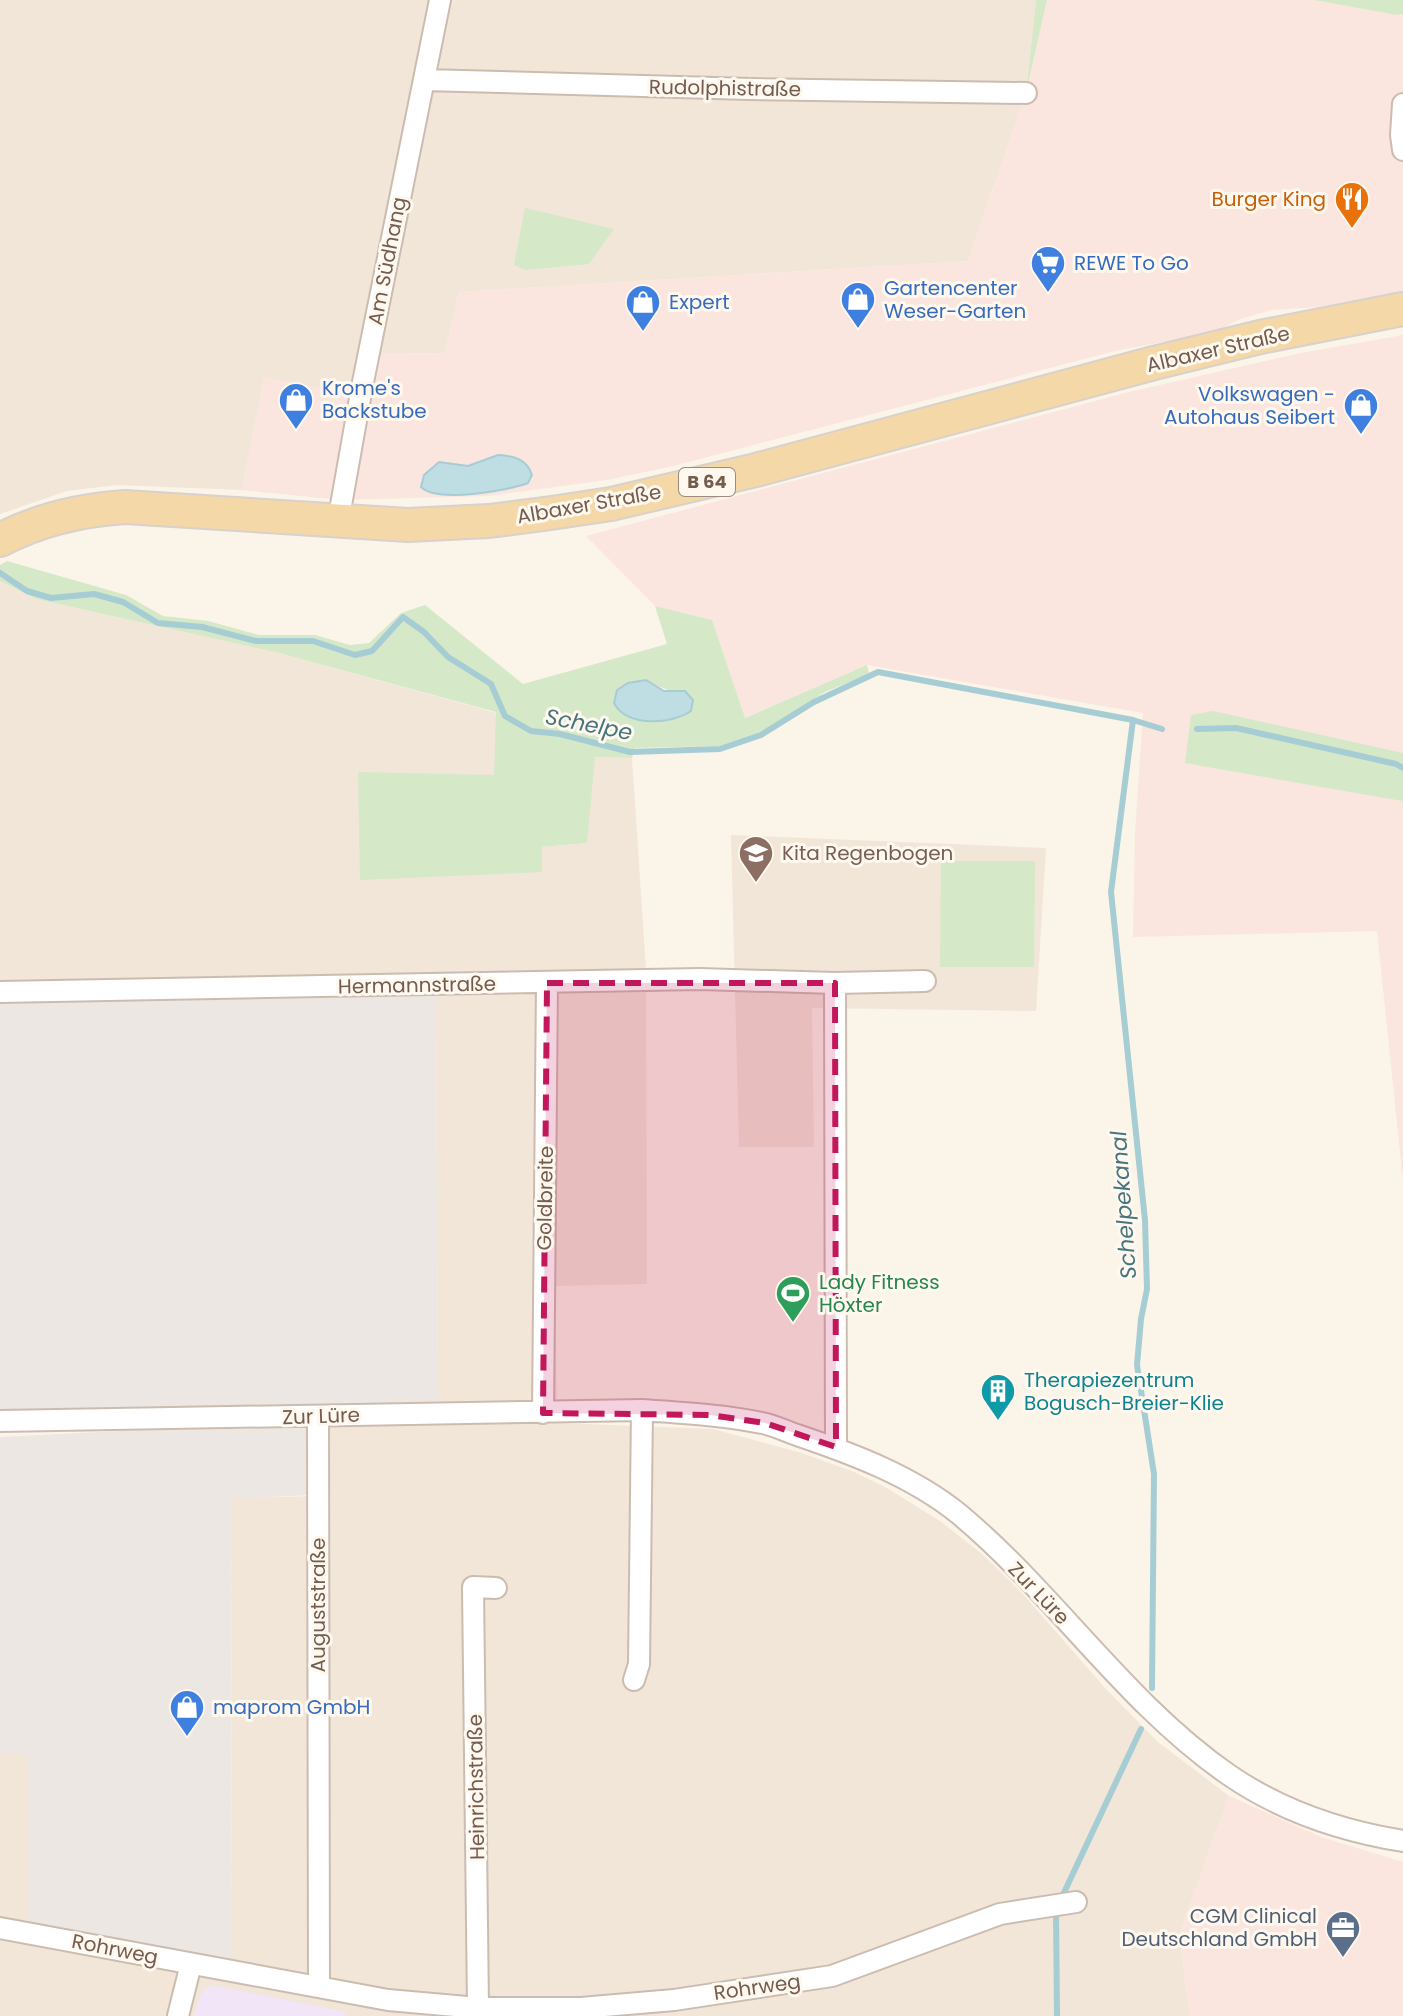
<svg xmlns="http://www.w3.org/2000/svg" width="1403" height="2016" font-family="Poppins,sans-serif">
<style>
.residential{fill:#f2e6d8}
.commercial{fill:#fae6de}
.industrial{fill:#ece7e2}
.education{fill:#f1e5f7}
.green{fill:#d5e8c8;fill-rule:evenodd}
.water{fill:#bfdee3;stroke:#a6cdd4;stroke-width:2}
.lines{fill:none;stroke-linecap:round;stroke-linejoin:round}
.stream{stroke:#a6cdd4;stroke-width:6}
.street-casing{stroke:#ccbcb0;stroke-width:24}
.primary-casing{stroke:#d8d1cd;stroke-width:36}
.street{stroke:#fff;stroke-width:20}
.primary{stroke:#f4d8a7;stroke-width:32}
.marked{fill:#c2185b;fill-opacity:0.2;stroke:#c2185b;stroke-width:6;stroke-dasharray:16 10;stroke-linejoin:round}
.labels{text-anchor:middle;stroke-width:6;stroke-linejoin:round;paint-order:stroke}
.shield{fill:#fef8ef;stroke:#9d8b7e;stroke-width:2}
.shield-label{font-size:18px;font-weight:bold;fill:#745c4e}
.street-label{font-size:20px;fill:#745c4e;stroke:#fef8ef}
.food-label{font-size:20px;fill:#c56008;stroke:#fef8ef;text-anchor:end}
.shop-label{font-size:20px;fill:#366cbe;stroke:#fef8ef;text-anchor:start}
.education-label{font-size:20px;fill:#785e54;stroke:#fef8ef;text-anchor:start}
.leisure-label{font-size:20px;fill:#27864d;stroke:#fef8ef;text-anchor:start}
.culture-label{font-size:20px;fill:#0d838f;stroke:#fef8ef;text-anchor:start}
.service-label{font-size:20px;fill:#4e5e75;stroke:#fef8ef;text-anchor:end}
.water-label{font-size:22px;font-style:italic;fill:#47757e;stroke:#fef8ef}
</style>
<rect width="100%" height="100%" fill="#fbf4e9"/>
<path class="residential" d="M0 0H1036L1026 93 968 261 459 292 445 353 391 354 367 351 358 395 264 378 242 490 117 485 67 491 0 514Z
M0 581 36 599 279 653 497 713 494 775 542 847 587 843 594 757 632 758 646 970 647 1284 555 1286 557 1404 438 1402 436 993 0 1003Z
M731 835 1046 848 1036 1011 812 1008 814 1147H739Z
M560 1423 713 1429 802 1453 854 1472 885 1487 940 1521 982 1554 1023 1594 1105 1688 1158 1742 1229 1796 1179 1935 1190 2016H0V1754H28L29 1924 232 1961 231 1498 325 1496 326 1427Z"/>
<path class="commercial" d="M1047 0H1314L1397 15 1403 14V292L1319 307 1271 310 1238 320 1214 333 1119 350 673 466 607 480 487 496 339 500 242 490 264 378 357 395 367 351 391 354 445 353 459 292 968 261 1026 93Z
M1403 335V1181L1377 931 1133 937 1135 833 1143 713 867 665 744 718 712 620 655 606 586 536 1129 392 1301 353Z
M1229 1796 1321 1837 1403 1862V2016H1190L1179 1935Z"/>
<path class="industrial" d="M436 993 438 1402 0 1413V1003Z
M310 1428V1495L231 1499 232 1962 28 1924V1754H0V1437L141 1430Z"/>
<path class="education" d="M211 1985 346 2012 345 2016H194L200 1996 204 1990Z"/>
<path class="green" d="M1036 0H1047L1026 93Z
M1314 0H1403V14L1397 15Z
M525 208 614 229 589 264 525 270 514 265Z
M7 561 126 595 163 616 208 621 259 635H315L350 645 369 643 401 613 425 605 523 684 667 644 655 606 712 620 745 718 867 665 869 674 825 692 762 732 722 746 635 748 632 758 595 757 587 843 542 847V872L360 880 358 772 494 775 496 712 279 653 36 599 0 581V565ZM655 685 693 699 691 711 682 717 652 720Z
M1213 711 1403 753V804L1402 801 1185 763 1191 715Z
M941 861H1035L1034 967H940Z"/>
<path class="water" d="M498 455C514 456 527 459 532 475L528 483C507 491 437 503 421 487L424 475 439 462 468 466Z
M646 680 664 691H685L693 700 691 711C671 725 626 727 614 703L617 690 628 683Z"/>
<g class="lines">
<path class="stream" d="M0 573 27 591 51 598 94 594 123 602 158 623 202 627 256 641H313L355 655 372 651 403 617 424 632 448 657 491 684 505 716 531 731 560 734 630 752 720 749 761 735 814 702 878 672 1133 720 1162 729
M1133 720 1111 892 1145 1220 1147 1289 1141 1319 1137 1365 1154 1474 1152 1688
M1197 729 1236 728 1396 764 1403 768
M1061 1899 1141 1729
M1056 1910 1057 2016"/>
<g class="street-casing">
<path id="street" d="M424 80 751 89 1026 93
M1403 104 1401 135 1403 150
M338 522 362 387 440 0
M835 983 836 1447
M0 992 700 979 835 983 925 981
M543 1413 547 983
M318 1416 319 1986
M0 1421 642 1410C682 1413 723 1415 762 1423 774 1425 785 1431 797 1435 853 1454 912 1476 959 1514 1055 1594 1125 1703 1229 1775 1280 1810 1342 1831 1403 1841
M634 1680 639 1664 642 1410
M0 1928 388 2000 478 2008H581L674 2000 832 1976 1000 1914 1076 1902
M478 2008 473 1587 496 1588
M178 2016 191 1964"/>
</g>
<g class="primary-casing">
<path id="primary" d="M0 540C40 519 80 510 125 507L408 525 489 521 551 513 611 504 756 470 1154 363 1260 337 1403 309"/>
</g>
<use href="#street" class="street"/>
<use href="#primary" class="primary"/>
</g>
<path class="marked" d="M547 983H835L836 1447 765 1423 710 1415 543 1413Z"/>
<defs>
<g id="restaurant-pin" transform="scale(1.8)"><path d="M0 17L-7.5 6A9.5 9.5 0 1 1 7.5 6Z" fill="#e8710a" stroke="#fef8ef"/><path d="M-5-6h1v4h1v-4h1v4h1v-4h1v5L-1.5 .5V6h-2V.5L-5-1ZM5-6V6H3V1.5H1.5Q1.5-4 5-6Z" fill="#fff"/></g>
<g id="supermarket-pin" transform="scale(1.8)"><path d="M0 17L-7.5 6A9.5 9.5 0 1 1 7.5 6Z" fill="#3f7fe0" stroke="#fef8ef"/><path d="M-6-5.5h2.5l.6 2H6L4.5 2H-2.5L-4.4-4H-6ZM-1.5 3.2a1.3 1.3 0 1 0 .1 0ZM3 3.2a1.3 1.3 0 1 0 .1 0Z" fill="#fff"/></g>
<g id="shop-pin" transform="scale(1.8)"><path d="M0 17L-7.5 6A9.5 9.5 0 1 1 7.5 6Z" fill="#3f7fe0" stroke="#fef8ef"/><path d="M-5-2.5h2.3a2.7 3.5 0 0 1 5.4 0H5L5.5 6h-11ZM-1.5-2.5h3a1.5 2.3 0 0 0-3 0Z" fill="#fff"/></g>
<g id="school-pin" transform="scale(1.8)"><path d="M0 17L-7.5 6A9.5 9.5 0 1 1 7.5 6Z" fill="#8d6e63" stroke="#fef8ef"/><path d="M0-5L7-2L0 1L-7-2ZM-4 1L0 2.5L4 1V4Q0 6-4 4Z" fill="#fff"/></g>
<g id="stadium-pin" transform="scale(1.8)"><path d="M0 17L-7.5 6A9.5 9.5 0 1 1 7.5 6Z" fill="#2e9e5b" stroke="#fef8ef"/><path d="M0-5a6.5 5 0 1 0 0 10a6.5 5 0 1 0 0-10ZM-3.5-1.8h7v3.6h-7Z" fill="#fff"/></g>
<g id="building-pin" transform="scale(1.8)"><path d="M0 17L-7.5 6A9.5 9.5 0 1 1 7.5 6Z" fill="#0f9aa8" stroke="#fef8ef"/><path d="M-4-6H4V6H1V3H-1V6H-4ZM-2.5-4.3h1.7v1.8h-1.7ZM.8-4.3h1.7v1.8H.8ZM-2.5-1h1.7V.8h-1.7ZM.8-1h1.7V.8H.8Z" fill="#fff"/></g>
<g id="office-pin" transform="scale(1.8)"><path d="M0 17L-7.5 6A9.5 9.5 0 1 1 7.5 6Z" fill="#5c6f8a" stroke="#fef8ef"/><path d="M-6-3h4V-5.5h4V-3h4V5H-6ZM-1-4.5V-3h2v-1.5ZM-6 0V1H6V0Z" fill="#fff"/></g>
</defs>
<g fill-rule="evenodd">
<use href="#restaurant-pin" x="1352" y="199"/>
<use href="#supermarket-pin" x="1048" y="263"/>
<use href="#shop-pin" x="858" y="299"/>
<use href="#shop-pin" x="643" y="302"/>
<use href="#shop-pin" x="296" y="400"/>
<use href="#shop-pin" x="1361" y="405"/>
<use href="#school-pin" x="756" y="853"/>
<use href="#stadium-pin" x="793" y="1293"/>
<use href="#building-pin" x="998" y="1391"/>
<use href="#shop-pin" x="187" y="1707"/>
<use href="#office-pin" x="1343" y="1928"/>
</g>
<g class="labels">
<rect class="shield" x="679" y="468" width="56" height="28" rx="6"/>
<g class="shield-label">
<text x="707" y="488">B 64</text>
</g>
<g class="street-label">
<text transform="translate(725 88) rotate(1)" y="7">Rudolphistraße</text>
<text transform="translate(387 261) rotate(-79)" y="7">Am Südhang</text>
<text transform="translate(1218 349) rotate(-13)" y="7">Albaxer Straße</text>
<text transform="translate(589 504) rotate(-10)" y="7">Albaxer Straße</text>
<text transform="translate(417 985) rotate(-1)" y="7">Hermannstraße</text>
<text transform="translate(545 1198) rotate(-89)" y="7">Goldbreite</text>
<text transform="translate(321 1416) rotate(-2)" y="7">Zur Lüre</text>
<text transform="translate(1039 1593) rotate(46)" y="7">Zur Lüre</text>
<text transform="translate(318 1605) rotate(-90)" y="7">Auguststraße</text>
<text transform="translate(476 1787) rotate(-91)" y="7">Heinrichstraße</text>
<text transform="translate(115 1949) rotate(11)" y="7">Rohrweg</text>
<text transform="translate(757 1987) rotate(-8)" y="7">Rohrweg</text>
</g>
<g class="food-label">
<text x="1326" y="206">Burger King</text>
</g>
<g class="shop-label">
<text x="1074" y="270">REWE To Go</text>
<text x="884" y="295">Gartencenter<tspan x="884" dy="23">Weser-Garten</tspan></text>
<text x="669" y="309">Expert</text>
<text x="322" y="395">Krome's<tspan x="322" dy="23">Backstube</tspan></text>
<text x="1335" y="401" text-anchor="end">Volkswagen -<tspan x="1335" dy="23">Autohaus Seibert</tspan></text>
<text x="213" y="1714">maprom GmbH</text>
</g>
<g class="education-label">
<text x="782" y="860">Kita Regenbogen</text>
</g>
<g class="leisure-label">
<text x="819" y="1289">Lady Fitness<tspan x="819" dy="23">Höxter</tspan></text>
</g>
<g class="culture-label">
<text x="1024" y="1387">Therapiezentrum<tspan x="1024" dy="23">Bogusch-Breier-Klie</tspan></text>
</g>
<g class="service-label">
<text x="1317" y="1923">CGM Clinical<tspan x="1317" dy="23">Deutschland GmbH</tspan></text>
</g>
<g class="water-label">
<text transform="translate(589 724) rotate(11)" y="8">Schelpe</text>
<text transform="translate(1123 1205) rotate(-94)" y="8">Schelpekanal</text>
</g>
</g>
</svg>
